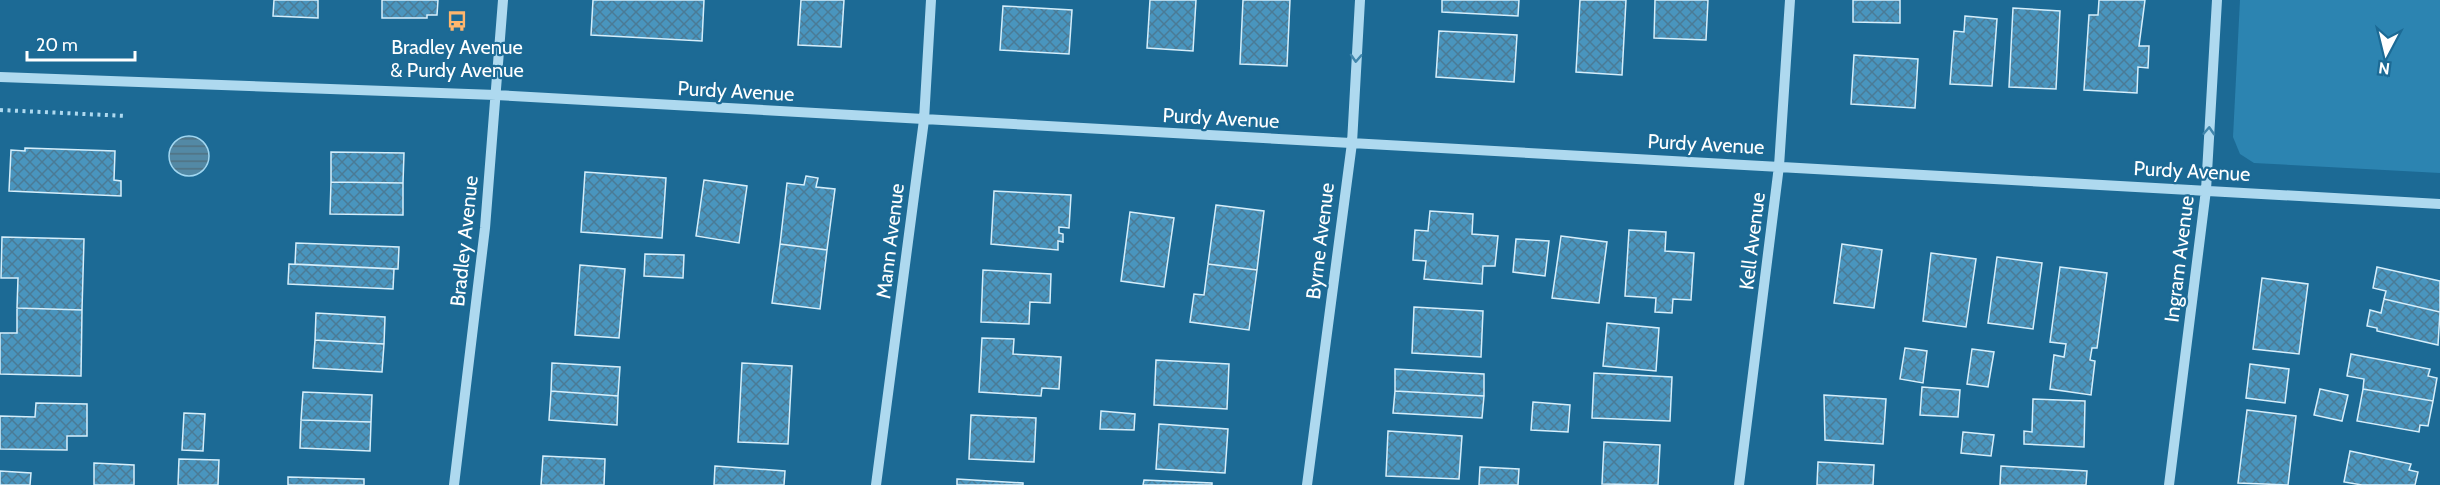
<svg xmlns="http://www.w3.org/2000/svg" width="2440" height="485" font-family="Cabin,sans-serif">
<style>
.green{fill:#2c84b1}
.water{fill:url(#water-rules);stroke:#a1d7f1;stroke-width:1.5}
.building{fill:url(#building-cross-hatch);stroke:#d5eefb;stroke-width:1.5}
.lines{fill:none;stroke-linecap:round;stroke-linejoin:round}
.path{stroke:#aed9ef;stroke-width:4;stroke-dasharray:3 4.5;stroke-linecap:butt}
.minor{stroke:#aed9ef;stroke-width:10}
.oneway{stroke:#4086ac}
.labels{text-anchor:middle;stroke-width:4.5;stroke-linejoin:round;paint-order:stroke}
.poi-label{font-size:20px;fill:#fff;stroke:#1c6a95}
.street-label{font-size:20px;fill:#fff;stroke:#1c6a95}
</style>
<defs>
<pattern id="water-rules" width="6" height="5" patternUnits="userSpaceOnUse" patternTransform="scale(1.5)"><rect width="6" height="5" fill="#5389a5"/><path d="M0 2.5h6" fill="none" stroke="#507181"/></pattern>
<pattern id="building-cross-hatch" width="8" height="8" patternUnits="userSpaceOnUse" patternTransform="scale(1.5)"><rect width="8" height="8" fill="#4995be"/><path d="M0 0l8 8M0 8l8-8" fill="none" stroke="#4a7b96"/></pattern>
</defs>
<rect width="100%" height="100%" fill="#1c6a95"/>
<path class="green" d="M2240 0H2440V173L2254 163 2240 154 2233 137Z"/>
<path class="water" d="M169 156a20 20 0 1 1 40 0a20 20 0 1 1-40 0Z"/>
<path class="building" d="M274 0H318V18L273 16Z
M382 0H438L437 15H427V18H382Z
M593 0H704L702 41 591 35Z
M801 0H844L841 47 798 45Z
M1150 0H1196L1193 51 1147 48Z
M1243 0H1290L1287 66 1240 64Z
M1442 0H1519L1518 16 1442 12Z
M1580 0H1626L1622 75 1576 72Z
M1655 0H1708L1706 40 1654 38Z
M1853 0H1900V23L1853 22Z
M2099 0H2145L2139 46H2149L2148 68 2138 67 2137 93 2084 90 2089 15H2098Z
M1003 6 1072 10 1069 54 1000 50Z
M2013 8 2060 11 2056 89 2009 87Z
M1965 16 1997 19 1992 86 1950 84 1954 31 1964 32Z
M1439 31 1517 35 1514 82 1436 77Z
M1854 55 1918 59 1915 108 1851 104Z
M25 148 115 151 114 180 121 181V196L9 191 11 150 25 151Z
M331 152 404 153 403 183 331 182Z
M585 172 666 178 662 238 581 232Z
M806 176 818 178 816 187 835 189 827 250 780 244 787 183 804 185Z
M704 180 747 186 739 243 696 236Z
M331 182 403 183V215L330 214Z
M994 191 1071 195 1069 228 1059 227V233L1063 234V242L1058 241V250L991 244Z
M1216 205 1264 211 1257 270 1208 264Z
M1430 211 1473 214 1472 234 1498 236 1495 266H1483L1482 284 1424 279 1426 261 1413 260 1415 230 1428 231Z
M1130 212 1174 218 1164 287 1121 281Z
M1629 230 1666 232 1665 251 1694 253 1691 300 1673 299 1672 313 1655 312 1656 298 1625 296Z
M1561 236 1607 242 1599 303 1552 298Z
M2 237 84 239 82 310 17 308 18 278H1Z
M1516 239 1549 241 1545 276 1513 272Z
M296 243 399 247 398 269 295 264Z
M780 244 827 250 820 309 772 303Z
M1842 244 1882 250 1874 308 1834 303Z
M1931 253 1976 259 1966 327 1923 321Z
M645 254 684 255 683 278 644 276Z
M1997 257 2042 263 2033 329 1988 323Z
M289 264 394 269 393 289 288 284Z
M1208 264 1257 270 1249 330 1190 322 1194 294 1204 295Z
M580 265 625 269 619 338 575 335Z
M2060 267 2107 273 2097 348H2092L2090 360 2095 361 2091 395 2050 389 2054 355 2064 357 2066 344 2050 342Z
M2377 267 2440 281V312L2384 299 2386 291 2373 288Z
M983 270 1051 274 1050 303 1030 302 1029 324 981 322Z
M2262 278 2308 284 2299 354 2253 349Z
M2384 299 2440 312 2438 345 2377 331V328L2367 326 2370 310 2381 313Z
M1414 307 1483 311 1481 357 1412 353Z
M17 308 82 310 81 376 0 374V333H17Z
M316 313 385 317 384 344 315 340Z
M1607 323 1659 328 1656 371 1603 366Z
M982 338 1014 339 1013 354 1061 357 1059 389 1042 388 1041 396 979 392Z
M315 340 384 344 382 372 313 368Z
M1905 348 1927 351 1923 383 1900 379Z
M1972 349 1994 352 1988 387 1967 384Z
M2351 354 2430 369 2428 376 2437 378 2433 401 2363 389 2364 379 2347 376Z
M1156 360 1229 364 1227 409 1154 405Z
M552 363 620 367 618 396 551 391Z
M742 363 792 366 788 444 738 442Z
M2250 364 2289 369 2285 403 2246 398Z
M1395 369 1484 374V396L1395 391Z
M1594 373 1672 377 1670 421 1592 418Z
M1922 387 1960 390 1958 417 1920 415Z
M2320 389 2348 395 2342 421 2314 415Z
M2363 389 2433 401 2428 426 2420 425 2419 432 2357 421Z
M551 391 618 396 617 425 549 420Z
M1395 391 1484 396 1482 418 1393 413Z
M303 392 372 395 371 422 301 420Z
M1824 395 1886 399 1883 444 1825 440Z
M2033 399 2085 401 2084 447 2024 444V431L2032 432Z
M1533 402 1570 405 1568 432 1531 430Z
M36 403 87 404V436H67V450L0 449V416L35 417Z
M2247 410 2296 416 2288 485 2238 483Z
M1101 411 1135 414 1134 430 1100 429Z
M184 413 205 414 203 451 182 450Z
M971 415 1036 418 1034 462 969 459Z
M301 420 371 422 370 451 300 448Z
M1159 424 1228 429 1225 473 1156 469Z
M1388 431 1462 436 1459 479 1386 476Z
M1963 432 1994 435 1991 456 1961 453Z
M1604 442 1660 445 1658 485 1602 484Z
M2350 451 2411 464 2409 470 2418 472 2415 485H2362L2344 482Z
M543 456 605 459 604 485H541Z
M179 459 219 460 218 485H178Z
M1818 462 1874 465 1873 485H1817Z
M94 463 134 465V485H94Z
M715 466 785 471 784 485H714Z
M2001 466 2087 471 2086 485H2000Z
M1480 467 1519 469 1518 485H1479Z
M0 471 31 473 30 485H0Z
M288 477 364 479V485H288Z
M957 479 1023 483V485H957Z
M1144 480 1212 483V485H1143Z"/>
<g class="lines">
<path class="path" d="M0 110 127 116"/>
<path class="minor" d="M0 77 496 95 2440 204
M454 485 485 228 503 0
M876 485 924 120 931 0
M1307 485 1352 143 1360 0
M1739 485 1779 166 1790 0
M2169 485 2206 190 2217 0"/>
</g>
<defs><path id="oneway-chevron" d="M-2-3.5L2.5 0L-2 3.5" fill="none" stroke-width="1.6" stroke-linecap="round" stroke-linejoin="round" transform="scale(1.5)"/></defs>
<g class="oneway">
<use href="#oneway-chevron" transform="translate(1356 58) rotate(93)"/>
<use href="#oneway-chevron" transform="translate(2209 131) rotate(-87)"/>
</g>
<defs>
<g id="bus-bare" transform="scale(1.62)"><path d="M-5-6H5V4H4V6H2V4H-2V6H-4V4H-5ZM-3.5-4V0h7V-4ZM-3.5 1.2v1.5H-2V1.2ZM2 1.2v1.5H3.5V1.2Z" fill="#ffb66d" stroke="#1c6a95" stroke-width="2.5" paint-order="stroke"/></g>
</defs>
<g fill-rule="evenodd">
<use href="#bus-bare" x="457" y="21"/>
</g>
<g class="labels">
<g class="poi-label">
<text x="457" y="54">Bradley Avenue<tspan x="457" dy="23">&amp; Purdy Avenue</tspan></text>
</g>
<g class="street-label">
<text transform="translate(736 91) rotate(3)" y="7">Purdy Avenue</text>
<text transform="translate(1221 118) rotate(3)" y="7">Purdy Avenue</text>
<text transform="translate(1706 144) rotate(3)" y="7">Purdy Avenue</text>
<text transform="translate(2192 171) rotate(3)" y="7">Purdy Avenue</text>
<text transform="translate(464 241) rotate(-84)" y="7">Bradley Avenue</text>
<text transform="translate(890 241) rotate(-83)" y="7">Mann Avenue</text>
<text transform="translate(1320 241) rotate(-83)" y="7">Byrne Avenue</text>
<text transform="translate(1752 241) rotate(-83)" y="7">Kell Avenue</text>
<text transform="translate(2179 259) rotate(-83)" y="7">Ingram Avenue</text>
</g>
</g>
<g transform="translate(2386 54) rotate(187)" stroke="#1c6a95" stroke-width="4.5" paint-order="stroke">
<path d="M0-4.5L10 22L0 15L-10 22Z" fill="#ffffff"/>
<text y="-9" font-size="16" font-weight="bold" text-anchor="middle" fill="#ffffff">N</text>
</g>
<path d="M27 51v9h108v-9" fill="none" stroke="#ffffff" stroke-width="3"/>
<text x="36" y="51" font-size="18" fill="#ffffff" stroke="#1c6a95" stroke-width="4.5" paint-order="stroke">20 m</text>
</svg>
